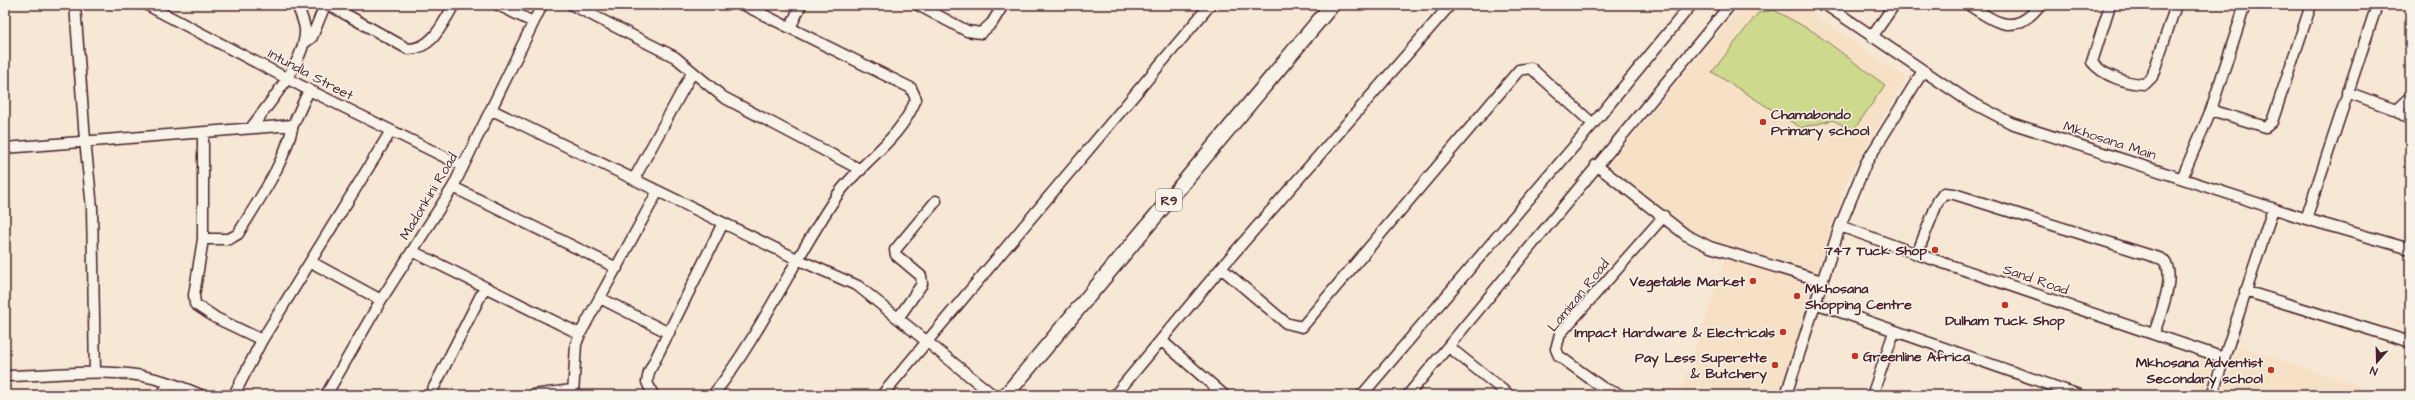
<svg xmlns="http://www.w3.org/2000/svg" width="2415" height="400" font-family="'Architects Daughter',sans-serif">
<style>
.built{fill:#f6e1c6}
.green{fill:#cdd98d;stroke:#8c7c5c}
.lines{fill:none;stroke-linecap:round;stroke-linejoin:round}
.minor-casing{stroke:#4a1f2b;stroke-width:13}
.highway-casing{stroke:#4a1f2b;stroke-width:17}
.minor{stroke:#f7f3e8;stroke-width:10}
.highway{stroke:#f7f3e8;stroke-width:14}
.poi-dot{fill:#c8321e;stroke:#f7f3e8;stroke-width:1.5}
.labels{text-anchor:middle;stroke-width:3;stroke-linejoin:round;paint-order:stroke}
.shield{fill:#f7f3e8;stroke:#7e5f64;stroke-width:1}
.shield-label{font-size:13px;font-weight:bold;fill:#4a1f2b}
.street-label{font-size:14px;fill:#4a1f2b;stroke:#f7f3e8}
.poi-label{font-size:14px;font-weight:bold;fill:#4a1f2b;stroke:#f7f3e8;text-anchor:end}
</style>
<rect width="100%" height="100%" fill="#f6e8d4"/>
<filter id="ink" filterUnits="userSpaceOnUse"><feTurbulence type="fractalNoise" baseFrequency=".025" numOctaves="2"/><feDisplacementMap in="SourceGraphic" scale="8" xChannelSelector="R" yChannelSelector="G"/><feConvolveMatrix kernelMatrix="1 2 1 2 8 2 1 2 1" color-interpolation-filters="sRGB"/></filter>
<g filter="url(#ink)">
<path class="built" d="M1742 5H1801L1906 78 1847 180 1780 395H1680L1729 247 1687 230 1608 165Z
M2239 346 2387 395H2222Z
M2198 354 2216 364 2207 390 2189 384Z"/>
<path class="green" d="M1774 10 1814 32 1885 85 1853 131 1833 120 1801 128 1712 72 1758 13Z"/>
<g class="lines">
<g class="minor-casing">
<path id="minor" d="M75 5 85 140 92 208 95 373
M147 5 309 90 463 166
M329 5 408 49C433 49 442 24 454 5
M498 5 533 22
M572 5 675 57 723 97 861 170
M918 5 967 31 981 33 992 23 1003 5
M1826 5 1967 100 2011 123 2306 219 2410 249
M1969 5C1997 23 2015 37 2040 5
M2110 5 2092 62C2103 76 2128 84 2145 84L2152 77 2176 5
M790 28 801 5
M1872 37 1894 5
M303 44 312 37 325 5
M2347 92 2396 110 2410 120
M492 110 797 259 858 286 993 395
M2211 110 2266 127 2272 122 2311 5
M2396 110 2410 97
M251 128C269 103 307 60 305 29 304 21 300 12 297 5
M203 133V239L194 295 195 304 216 318 262 340
M5 148 293 125 309 90
M1596 165 1686 235 1710 247 1822 281
M2182 178 2211 110 2245 5
M634 179 692 73
M453 187 617 268
M2306 219 2377 5
M1840 226 1917 254 2224 358
M203 239H229L238 234C259 199 284 165 293 125
M412 251 580 334
M1917 254 1938 201 1944 193 1954 194 2152 256C2155 257 2161 258 2163 260 2178 273 2159 317 2154 334
M311 262 381 300
M1221 268 1286 323 1302 327 1519 70 1531 68 1593 124
M2245 291 2410 342
M600 298 669 333
M1815 303 2079 395
M899 317 922 284 921 276 896 255 895 250 936 201
M1162 341 1224 395
M1449 347 1509 395
M5 376C53 376 104 367 152 378 169 382 185 388 201 395
M161 395 171 383
M234 395 262 340 391 131
M326 395 381 300 453 187 542 5
M430 395 484 289
M533 395 572 390
M573 395 576 344 580 334 658 191
M653 395 647 382 649 372 723 223
M713 395C761 334 792 262 836 197 860 162 900 141 916 99L911 88 744 5
M882 395 1210 5
M1115 395 1221 268 1450 5
M1362 395 1593 124 1691 5
M1408 395 1730 5
M1621 395 1603 388 1559 356 1556 349 1560 334 1664 216
M1786 395 1840 226 1866 163 1923 71
M1874 395V390L1894 332
M2212 395 2273 209"/>
</g>
<g class="highway-casing">
<path id="highway" d="M1006 395 1332 5"/>
</g>
<use href="#minor" class="minor"/>
<use href="#highway" class="highway"/>
</g>
</g>
<g class="poi-dot">
<circle cx="1763" cy="122" r="4"/>
<circle cx="1935" cy="250" r="4"/>
<circle cx="1753" cy="281" r="4"/>
<circle cx="1797" cy="296" r="4"/>
<circle cx="2005" cy="305" r="4"/>
<circle cx="1783" cy="332" r="4"/>
<circle cx="1855" cy="356" r="4"/>
<circle cx="1775" cy="365" r="4"/>
<circle cx="2271" cy="370" r="4"/>
</g>
<g class="labels">
<rect class="shield" x="1156" y="189" width="26" height="22" rx="3"/>
<g class="shield-label">
<text x="1169" y="205">R9</text>
</g>
<g class="street-label">
<text transform="translate(311 74) rotate(28)" y="5">Intundla Street</text>
<text transform="translate(2110 140) rotate(18)" y="5">Mkhosana Main</text>
<text transform="translate(428 196) rotate(-59)" y="5">Madonkini Road</text>
<text transform="translate(2036 279) rotate(19)" y="5">Sand Road</text>
<text transform="translate(1578 295) rotate(-51)" y="5">Lamizan Road</text>
</g>
<g class="poi-label">
<text x="1771" y="119" text-anchor="start">Chamabondo<tspan x="1771" dy="16">Primary school</tspan></text>
<text x="1927" y="255">747 Tuck Shop</text>
<text x="1745" y="286">Vegetable Market</text>
<text x="1805" y="293" text-anchor="start">Mkhosana<tspan x="1805" dy="16">Shopping Centre</tspan></text>
<text x="2005" y="325" text-anchor="middle">Dulham Tuck Shop</text>
<text x="1775" y="337">Impact Hardware &amp; Electricals</text>
<text x="1863" y="361" text-anchor="start">Greenline Africa</text>
<text x="1767" y="362">Pay Less Superette<tspan x="1767" dy="16">&amp; Butchery</tspan></text>
<text x="2263" y="367">Mkhosana Adventist<tspan x="2263" dy="16">Secondary school</tspan></text>
</g>
</g>
<rect width="2415" height="400" fill="none" stroke="#f7f3e8" stroke-width="20"/>
<rect x="10" y="10" width="2395" height="380" fill="none" stroke="#4a1f2b" stroke-width="1.5" filter="url(#ink)"/>
<g transform="translate(2377 362) rotate(200)" stroke="#f7f3e8" stroke-width="3" paint-order="stroke">
<path d="M0-3L7 15L0 10L-7 15Z" fill="#4a1f2b"/>
<text y="-6" font-size="11" font-weight="bold" text-anchor="middle" fill="#4a1f2b">N</text>
</g>
</svg>
